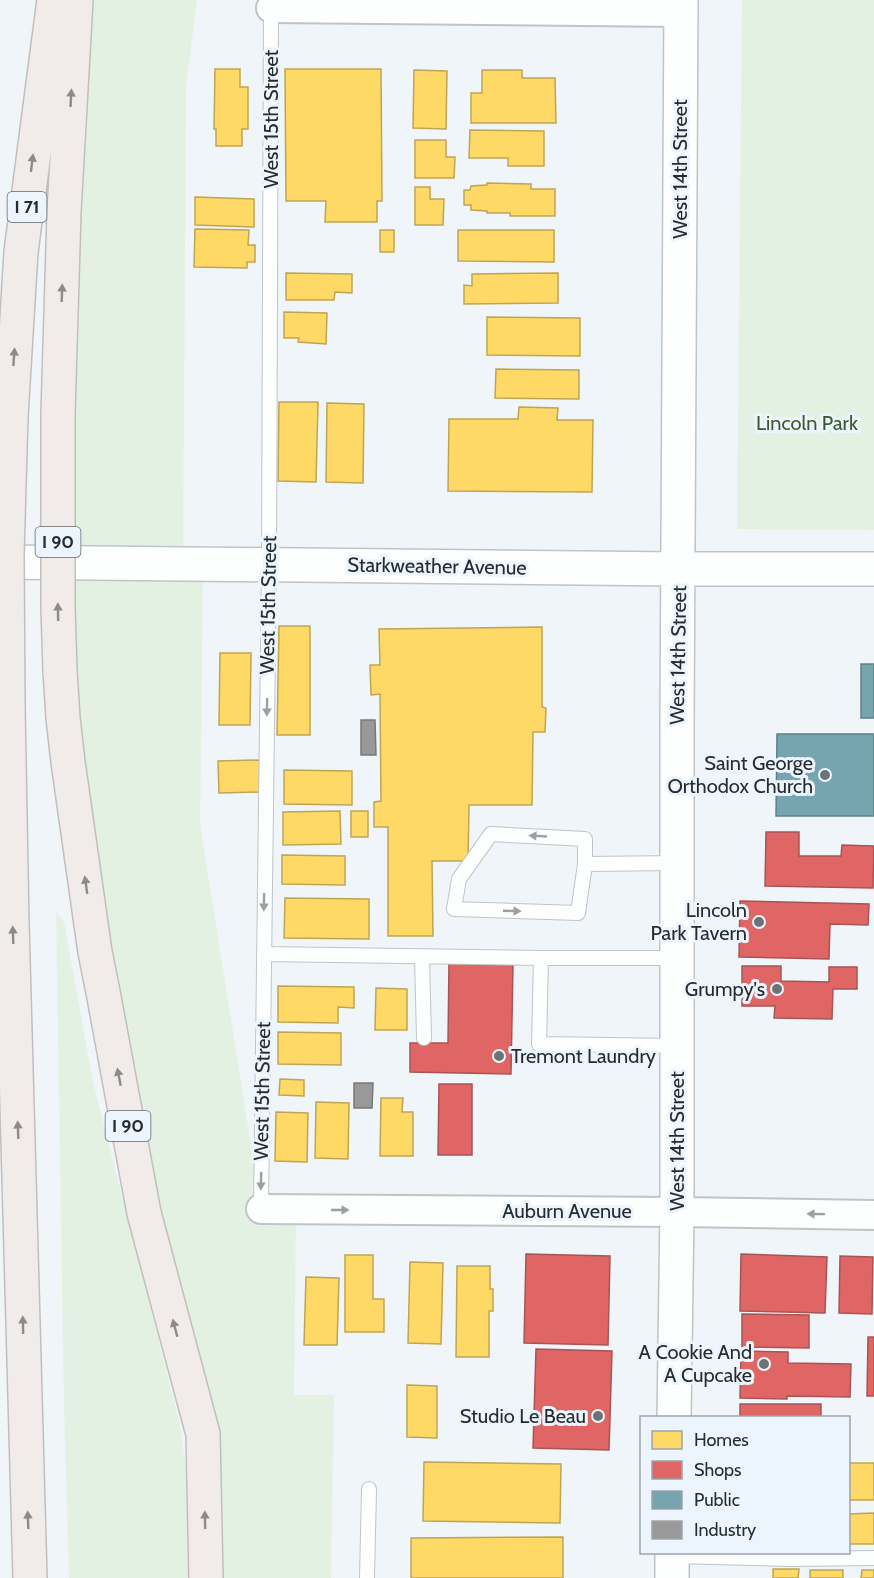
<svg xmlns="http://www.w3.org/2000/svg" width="874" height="1578" font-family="Cabin,sans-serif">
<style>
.green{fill:#e3f1e2}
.homes{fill:#ffd966;stroke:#bea555;stroke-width:1.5}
.shops{fill:#e06666;stroke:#a85455;stroke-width:1.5}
.public{fill:#76a5af;stroke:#5e8088;stroke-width:1.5}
.industry{fill:#999;stroke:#777879;stroke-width:1.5}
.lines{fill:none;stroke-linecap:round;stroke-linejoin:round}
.service-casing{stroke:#c0c4c7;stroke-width:16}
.minor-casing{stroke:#c0c4c7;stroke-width:32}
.tertiary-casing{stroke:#c0c4c7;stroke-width:36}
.motorway-casing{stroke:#c2bebe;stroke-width:36}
.service{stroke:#fdfefe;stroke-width:14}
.minor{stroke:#fdfefe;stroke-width:28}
.tertiary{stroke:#fdfefe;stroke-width:33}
.motorway{stroke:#f1ebea;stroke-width:33}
.motorway-bridge-casing{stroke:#c2bebe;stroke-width:36;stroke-linecap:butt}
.motorway-bridge{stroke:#f1ebea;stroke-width:33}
.oneway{fill:#8c8b8c}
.oneway2{fill:#9d9fa0}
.poi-dot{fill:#6d7275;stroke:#ecf5fd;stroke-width:2}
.labels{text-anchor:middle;stroke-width:6;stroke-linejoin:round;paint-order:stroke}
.shield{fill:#ecf5fd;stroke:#62686c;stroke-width:1.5}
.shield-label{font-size:18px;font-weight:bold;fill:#272b2e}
.street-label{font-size:20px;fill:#272b2e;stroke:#ecf5fd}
.park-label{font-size:20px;fill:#385928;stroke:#ecf5fd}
.poi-label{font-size:20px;fill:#272b2e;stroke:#ecf5fd;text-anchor:end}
</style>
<rect width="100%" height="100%" fill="#f0f5f9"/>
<path class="green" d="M76 0H197L186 86 183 563 203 564 200 824 261 1209H296L294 1395H334L331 1578H206L203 1434 68 762Z
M742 0H874V530L737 529Z
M56 911 64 922 93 1082 179 1420 186 1470 191 1562 190 1578H69L64 1405Z"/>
<path class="homes" d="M215 69H240V87H248V129H242V146H216V129H214Z
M285 69H381L382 201H377V222H325L326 201H286Z
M414 70 447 71 446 129 413 128Z
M482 70H522V78H555L556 123H471V93H482Z
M470 130 544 131V166H508V158H469Z
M415 140H446V157H455L454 178H415Z
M487 183 531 184V189H555V216H510V213H487V211L471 210V205H464V190H470L471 186 487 185Z
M415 187H430V199H444L443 225H415Z
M195 197 254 199V227L195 225Z
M195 229 249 230 248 245H255V262H247V268L194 267Z
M380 230H394V252H380Z
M458 230H554V262L458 261Z
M286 273 352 274V293L335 292 334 300H286Z
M558 273V303L464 304V285L472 286V274Z
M284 312 327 313 326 344 298 342 299 338H284Z
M487 317 580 318V356L487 355Z
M496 369 579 370V399L495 398Z
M279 402H318L316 482 278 481Z
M327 403 364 404 363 483 326 482Z
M519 407 558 408 557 420H593L592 492 448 491 449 419H518Z
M279 626H310V735H277Z
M542 627V707L546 708 545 732H533L532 805H469L468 861H432L433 936H388V827H374V802L381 801 380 694 371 695 370 665H380L379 629Z
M220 653H251L250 725H219Z
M260 760 261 792 219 793 218 761Z
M284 770 352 771V805L284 804Z
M340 811 341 844 283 845V812Z
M351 811H368V837H351Z
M282 855 345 856V885L282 884Z
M285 898 369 899V939L284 938Z
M278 986 354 987V1008L338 1007V1023L278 1022Z
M376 988 407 989V1030H375Z
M278 1032 341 1033V1065L278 1064Z
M280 1079 304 1080V1096L279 1095Z
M381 1098H403L402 1112H413V1156H380Z
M316 1102 349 1103 348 1159 315 1158Z
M276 1112 308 1113 307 1162 275 1161Z
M345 1255H373V1299H384V1332H345Z
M410 1262 443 1263 441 1344 408 1343Z
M457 1266H490V1289H493V1311H489V1357H456Z
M306 1277 339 1278 337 1345H304Z
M407 1385 437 1386V1438L407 1437Z
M424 1462 561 1464 560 1523 423 1521Z
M848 1463H874V1500H848Z
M874 1513V1544H848V1514Z
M563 1537V1578H411V1538Z
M773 1569H799L798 1578H773Z
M810 1570H843V1578H810Z
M862 1570H874V1578H861Z"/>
<path class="shops" d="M766 832H799V856H841L842 845 874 846 873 888 765 886Z
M740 901 869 904 868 925 830 924 829 959 739 957Z
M449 963 513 964 511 1074 410 1072V1043H448Z
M742 966H781V981L829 982V967H857V989H833L832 1019 774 1018 775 1006H742Z
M439 1084H472V1155H438Z
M526 1254 610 1256 608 1345 524 1343Z
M741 1254 827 1257 825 1313 740 1311Z
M840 1256 873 1257 872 1314 839 1313Z
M742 1314 809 1315V1348L742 1347Z
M868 1337H874V1396H867Z
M536 1349 612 1351 609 1450 533 1448Z
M741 1351 788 1352V1363L851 1364 850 1397 787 1396V1399L740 1398Z
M740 1404H821V1418H740Z"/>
<path class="public" d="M861 664H874V718H861Z
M777 734H874V816H776Z"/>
<path class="industry" d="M361 720H375L376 755H361Z
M354 1083H373L372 1108H354Z"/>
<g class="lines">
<g class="service-casing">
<path id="service" d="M585 864 578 913 454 909 459 879 491 834 585 839V864L678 863
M264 954 541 958
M422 957 424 1038
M678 1046 539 1044 541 958H678
M261 1209 269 565 271 5
M672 1556 791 1559 874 1558
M367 1578 369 1489"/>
</g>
<g class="minor-casing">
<path id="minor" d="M271 8 681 12
M261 1209 677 1212 874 1215"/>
</g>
<g class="tertiary-casing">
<path id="tertiary" d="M0 562 679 569H874
M674 1418 677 1212V723L681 0
M672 1578V1552"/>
</g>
<g class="motorway-casing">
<path id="motorway" d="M58 414 64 212 76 0
M11 416 21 252 54 0
M60 671 63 718 68 762 95 952 103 992 144 1213 203 1434 206 1578
M8 706 12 923 30 1578"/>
</g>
<use href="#service" class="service"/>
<use href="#minor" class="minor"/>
<use href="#tertiary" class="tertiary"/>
<use href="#motorway" class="motorway"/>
<g class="motorway-bridge-casing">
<path id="motorway-bridge" d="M58 414V608L60 671
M8 706 7 555 11 416"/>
</g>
<use href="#motorway-bridge" class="motorway-bridge"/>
</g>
<defs><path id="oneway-solid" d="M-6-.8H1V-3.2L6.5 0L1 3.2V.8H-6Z" transform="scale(1.5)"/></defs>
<g class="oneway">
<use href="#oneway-solid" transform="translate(71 98) rotate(-87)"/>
<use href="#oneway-solid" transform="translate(32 163) rotate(-83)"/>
<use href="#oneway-solid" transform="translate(62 293) rotate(-88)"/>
<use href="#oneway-solid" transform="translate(14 357) rotate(-86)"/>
<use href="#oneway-solid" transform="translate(58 612) rotate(-91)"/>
<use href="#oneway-solid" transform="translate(86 885) rotate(-98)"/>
<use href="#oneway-solid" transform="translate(13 935) rotate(-92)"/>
<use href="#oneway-solid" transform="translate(119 1077) rotate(-101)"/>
<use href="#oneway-solid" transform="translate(18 1130) rotate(-92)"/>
<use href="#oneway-solid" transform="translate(23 1325) rotate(-91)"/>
<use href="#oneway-solid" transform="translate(175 1328) rotate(-105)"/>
<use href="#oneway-solid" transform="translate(28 1520) rotate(-92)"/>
<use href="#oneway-solid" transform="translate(205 1520) rotate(-91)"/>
</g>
<g class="oneway2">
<use href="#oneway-solid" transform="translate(267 707) rotate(91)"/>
<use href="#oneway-solid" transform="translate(538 836) rotate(-177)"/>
<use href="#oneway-solid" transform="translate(264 902) rotate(91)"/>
<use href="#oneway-solid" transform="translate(512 911) rotate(2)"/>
<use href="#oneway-solid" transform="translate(261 1181) rotate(91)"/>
<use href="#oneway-solid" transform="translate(340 1210)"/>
<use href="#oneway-solid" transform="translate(816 1214) rotate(-179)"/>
</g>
<g class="poi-dot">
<circle cx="825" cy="775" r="6"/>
<circle cx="759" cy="922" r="6"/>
<circle cx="777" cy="989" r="6"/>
<circle cx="499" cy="1056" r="6"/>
<circle cx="764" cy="1364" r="6"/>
<circle cx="598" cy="1416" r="6"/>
</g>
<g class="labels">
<g class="shield">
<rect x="7.5" y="192" width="39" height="30" rx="4.5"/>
<rect x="35.5" y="527" width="45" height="30" rx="4.5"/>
<rect x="105.5" y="1111" width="45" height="30" rx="4.5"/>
</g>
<g class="shield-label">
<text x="27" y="213">I 71</text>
<text x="58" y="548">I 90</text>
<text x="128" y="1132">I 90</text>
</g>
<g class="street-label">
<text transform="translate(271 119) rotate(-90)" y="7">West 15th Street</text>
<text transform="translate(680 169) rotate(-90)" y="7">West 14th Street</text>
<text transform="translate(437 566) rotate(1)" y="7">Starkweather Avenue</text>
<text transform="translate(268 605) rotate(-89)" y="7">West 15th Street</text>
<text transform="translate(678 655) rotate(-89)" y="7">West 14th Street</text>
<text transform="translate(262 1091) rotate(-89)" y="7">West 15th Street</text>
<text transform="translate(677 1141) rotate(-90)" y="7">West 14th Street</text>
<text x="567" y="1218">Auburn Avenue</text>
</g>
<g class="park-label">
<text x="807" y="430">Lincoln Park</text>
</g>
<g class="poi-label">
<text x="813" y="770">Saint George<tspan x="813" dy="23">Orthodox Church</tspan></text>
<text x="747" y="917">Lincoln<tspan x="747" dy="23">Park Tavern</tspan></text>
<text x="765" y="996">Grumpy's</text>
<text x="511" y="1063" text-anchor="start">Tremont Laundry</text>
<text x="752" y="1359">A Cookie And<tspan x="752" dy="23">A Cupcake</tspan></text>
<text x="586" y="1423">Studio Le Beau</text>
</g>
</g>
<rect x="640" y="1416" width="210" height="138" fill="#ecf5fd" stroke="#9da4aa" stroke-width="1.5"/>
<rect x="652" y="1431" width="30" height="18" fill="#ffd966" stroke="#9da4aa" stroke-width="1.5"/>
<text x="694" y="1446" font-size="18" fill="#272b2e">Homes</text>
<rect x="652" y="1461" width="30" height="18" fill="#e06666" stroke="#9da4aa" stroke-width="1.5"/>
<text x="694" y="1476" font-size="18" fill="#272b2e">Shops</text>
<rect x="652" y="1491" width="30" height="18" fill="#76a5af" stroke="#9da4aa" stroke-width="1.5"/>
<text x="694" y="1506" font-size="18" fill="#272b2e">Public</text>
<rect x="652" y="1521" width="30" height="18" fill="#999999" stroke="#9da4aa" stroke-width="1.5"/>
<text x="694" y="1536" font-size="18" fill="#272b2e">Industry</text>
</svg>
